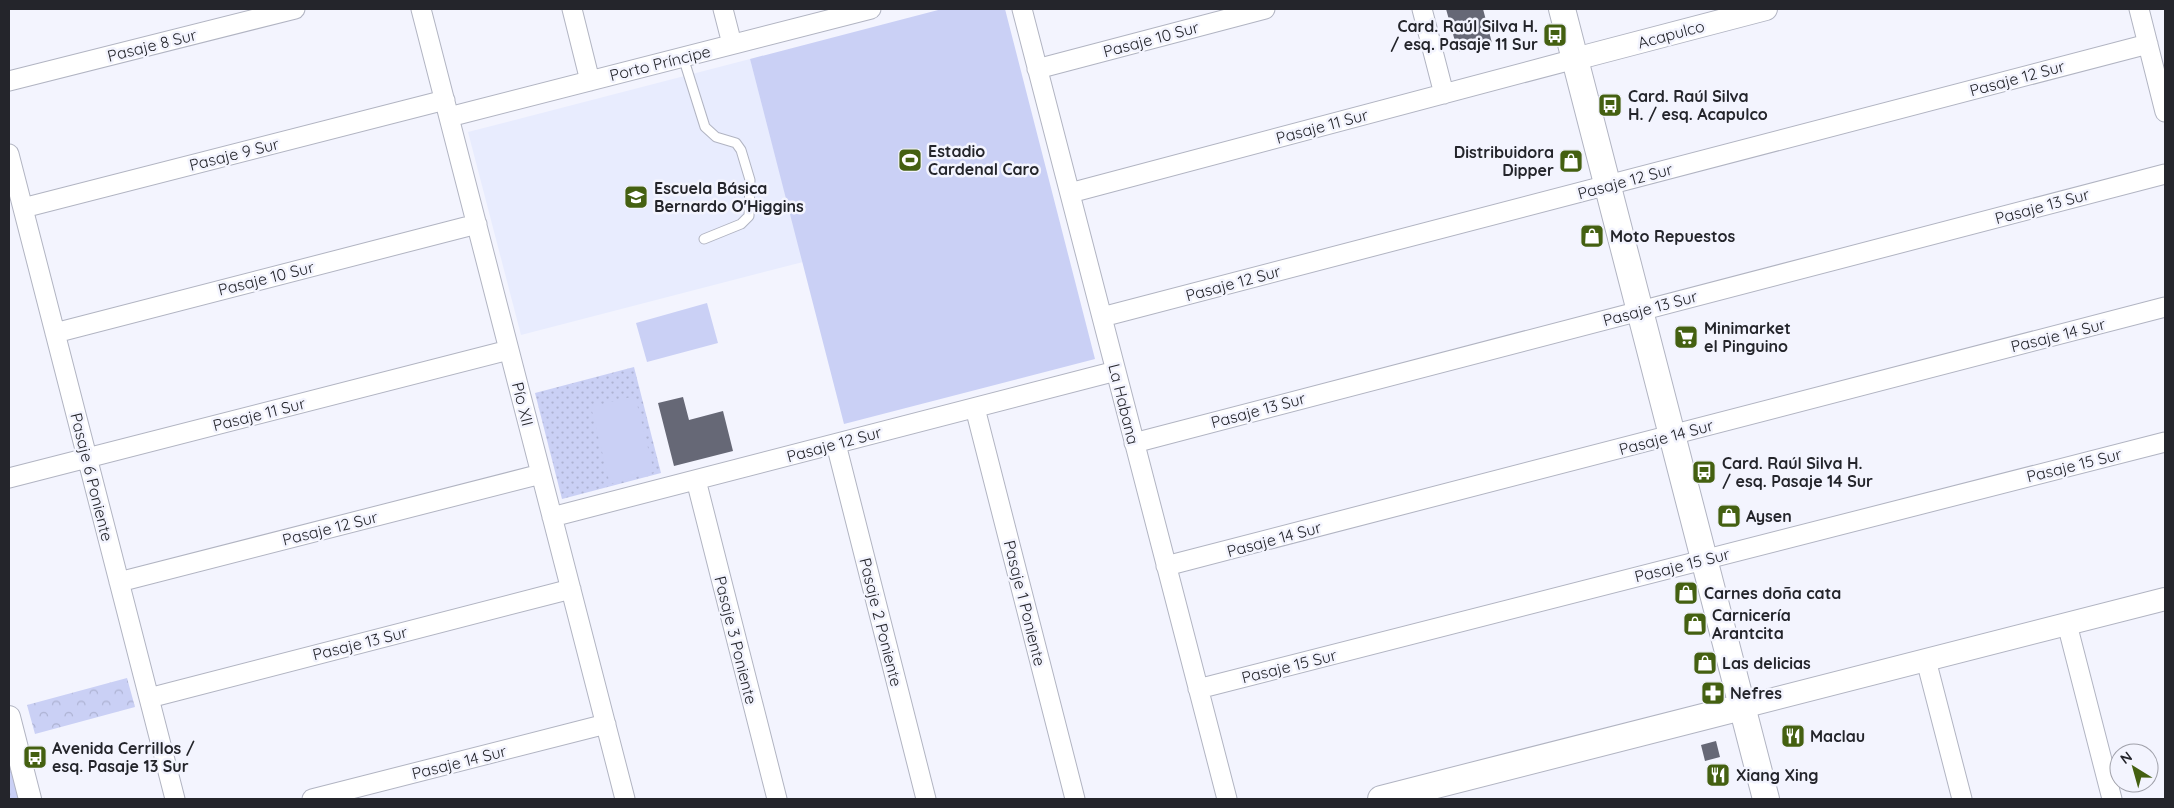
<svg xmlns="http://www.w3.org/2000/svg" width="2174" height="808" font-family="Quicksand,sans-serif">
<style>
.built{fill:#e8ecfe}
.grass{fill:url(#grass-dots)}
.forest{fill:url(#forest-crowns)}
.pitch{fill:#cad0f5}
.building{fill:#666876}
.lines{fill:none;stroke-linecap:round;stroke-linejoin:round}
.service-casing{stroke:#b1b4c2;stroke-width:11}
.minor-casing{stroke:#b1b4c2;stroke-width:21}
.tertiary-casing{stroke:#b1b4c2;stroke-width:24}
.secondary-casing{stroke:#b1b4c2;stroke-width:28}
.service{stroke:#fff;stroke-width:9}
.minor{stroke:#fff;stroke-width:19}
.tertiary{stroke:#fff;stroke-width:22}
.secondary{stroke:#fff;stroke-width:26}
.labels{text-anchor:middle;stroke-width:5;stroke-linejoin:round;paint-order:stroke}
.poi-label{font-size:16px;font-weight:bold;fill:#24252b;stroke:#f3f4fe;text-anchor:start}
.street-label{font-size:16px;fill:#24252b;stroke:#f3f4fe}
</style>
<defs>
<pattern id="grass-dots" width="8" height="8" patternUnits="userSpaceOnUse" patternTransform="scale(1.25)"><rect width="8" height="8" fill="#cad0f5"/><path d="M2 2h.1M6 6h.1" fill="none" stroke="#adb2d2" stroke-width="1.8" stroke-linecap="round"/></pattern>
<pattern id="forest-crowns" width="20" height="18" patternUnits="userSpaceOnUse" patternTransform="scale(1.25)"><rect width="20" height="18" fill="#cad0f5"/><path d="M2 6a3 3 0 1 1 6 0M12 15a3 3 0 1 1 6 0" fill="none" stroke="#adb2d2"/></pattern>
</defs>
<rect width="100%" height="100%" fill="#f3f4fe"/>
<path class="built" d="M750 59 803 262 521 335 468 132Z"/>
<path class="grass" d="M634 367 661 473 562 499 535 393Z"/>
<path class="forest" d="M127 678 135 707 35 734 27 705Z
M9 755 20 799H9Z"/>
<path class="pitch" d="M942 9H1005L1095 359 844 424 750 59Z
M707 303 718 343 647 362 636 323Z
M635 396 654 472 610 484 591 407Z"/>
<path class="building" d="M1446 9H1483L1492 43 1458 52Z
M683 397 689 420 723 411 733 451 674 466 658 403Z
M1716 741 1720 757 1705 761 1701 745Z"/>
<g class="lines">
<g class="service-casing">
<path id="service" d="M683 57 705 127 716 137 736 143 741 150 750 180 749 216 741 224 704 239"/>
</g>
<g class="minor-casing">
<path id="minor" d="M421 9 625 799
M572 9 590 81
M723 9 732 44
M1022 9 1227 799
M1422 9 1444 94
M2139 9 2165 112
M1037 69 1265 9
M9 81 295 9
M449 117 871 9
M9 154 175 799
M1070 193 1575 59
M23 208 445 100
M1102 317 2148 44
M55 333 477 224
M975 408 1075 799
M1134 443 2165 174
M836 444 926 799
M9 478 509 350
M696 480 777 799
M552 517 1116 371
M1166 566 2165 307
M119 582 541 474
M2067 624 2112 799
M1926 660 1962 799
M1198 689 2165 442
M149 698 571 589
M312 799 606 724"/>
</g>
<g class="tertiary-casing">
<path id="tertiary" d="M1575 59 1766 9
M1742 707 2165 599
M9 717 30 799"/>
</g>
<g class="secondary-casing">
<path id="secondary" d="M1562 9 1766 799
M1381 799 1742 707"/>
</g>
<use href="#service" class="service"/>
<use href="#minor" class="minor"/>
<use href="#tertiary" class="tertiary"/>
<use href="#secondary" class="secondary"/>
</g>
<defs>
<g id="bus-square" transform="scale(1.25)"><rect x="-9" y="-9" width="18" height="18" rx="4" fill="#446011" stroke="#f3f4fe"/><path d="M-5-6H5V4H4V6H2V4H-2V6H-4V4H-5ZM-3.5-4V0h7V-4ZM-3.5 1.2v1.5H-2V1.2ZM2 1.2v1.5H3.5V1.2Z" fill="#fff"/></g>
<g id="stadium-square" transform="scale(1.25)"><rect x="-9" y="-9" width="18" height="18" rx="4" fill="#446011" stroke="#f3f4fe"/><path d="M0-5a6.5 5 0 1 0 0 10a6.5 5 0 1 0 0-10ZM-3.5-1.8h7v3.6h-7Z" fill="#fff"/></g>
<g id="shop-square" transform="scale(1.25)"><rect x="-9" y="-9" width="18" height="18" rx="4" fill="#446011" stroke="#f3f4fe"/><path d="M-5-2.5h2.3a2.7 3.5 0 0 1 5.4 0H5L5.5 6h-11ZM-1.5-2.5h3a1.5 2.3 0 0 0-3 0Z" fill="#fff"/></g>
<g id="school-square" transform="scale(1.25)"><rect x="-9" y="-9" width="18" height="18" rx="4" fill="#446011" stroke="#f3f4fe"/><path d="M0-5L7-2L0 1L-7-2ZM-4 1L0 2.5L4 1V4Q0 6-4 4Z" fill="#fff"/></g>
<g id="supermarket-square" transform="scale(1.25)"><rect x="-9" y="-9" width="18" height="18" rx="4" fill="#446011" stroke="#f3f4fe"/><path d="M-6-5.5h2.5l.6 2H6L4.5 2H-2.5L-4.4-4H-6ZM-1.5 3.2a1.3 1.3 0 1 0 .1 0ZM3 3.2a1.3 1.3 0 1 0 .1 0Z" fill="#fff"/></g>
<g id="pharmacy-square" transform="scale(1.25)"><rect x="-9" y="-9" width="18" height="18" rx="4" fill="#446011" stroke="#f3f4fe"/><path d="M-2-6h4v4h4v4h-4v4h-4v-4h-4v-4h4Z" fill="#fff"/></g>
<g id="restaurant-square" transform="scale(1.25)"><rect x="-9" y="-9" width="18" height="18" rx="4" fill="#446011" stroke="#f3f4fe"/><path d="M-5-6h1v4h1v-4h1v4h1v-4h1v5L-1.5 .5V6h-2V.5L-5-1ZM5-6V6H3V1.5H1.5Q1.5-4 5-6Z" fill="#fff"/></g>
</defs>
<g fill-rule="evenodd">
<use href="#bus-square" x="1555" y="35"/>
<use href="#bus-square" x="1610" y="105"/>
<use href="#stadium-square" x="910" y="160"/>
<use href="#shop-square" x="1571" y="161"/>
<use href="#school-square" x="636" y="197"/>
<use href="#shop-square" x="1592" y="236"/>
<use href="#supermarket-square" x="1686" y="337"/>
<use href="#bus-square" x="1704" y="472"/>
<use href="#shop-square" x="1729" y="516"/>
<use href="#shop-square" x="1686" y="593"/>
<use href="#shop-square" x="1695" y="624"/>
<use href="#shop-square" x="1705" y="663"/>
<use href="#pharmacy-square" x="1713" y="693"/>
<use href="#restaurant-square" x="1793" y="736"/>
<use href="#bus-square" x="35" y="757"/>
<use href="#restaurant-square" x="1718" y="775"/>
</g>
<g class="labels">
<g class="poi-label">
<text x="1538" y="32" text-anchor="end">Card. Raúl Silva H.<tspan x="1538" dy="18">/ esq. Pasaje 11 Sur</tspan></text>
<text x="1628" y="102">Card. Raúl Silva<tspan x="1628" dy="18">H. / esq. Acapulco</tspan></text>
<text x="928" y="157">Estadio<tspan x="928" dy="18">Cardenal Caro</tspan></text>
<text x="1554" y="158" text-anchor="end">Distribuidora<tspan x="1554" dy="18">Dipper</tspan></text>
<text x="654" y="194">Escuela Básica<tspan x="654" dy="18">Bernardo O'Higgins</tspan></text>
<text x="1610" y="242">Moto Repuestos</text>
<text x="1704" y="334">Minimarket<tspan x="1704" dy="18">el Pinguino</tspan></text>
<text x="1722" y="469">Card. Raúl Silva H.<tspan x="1722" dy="18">/ esq. Pasaje 14 Sur</tspan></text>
<text x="1746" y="522">Aysen</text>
<text x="1704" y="599">Carnes doña cata</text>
<text x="1712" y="621">Carnicería<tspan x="1712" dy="18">Arantcita</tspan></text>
<text x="1722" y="669">Las delicias</text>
<text x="1730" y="699">Nefres</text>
<text x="1810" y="742">Maclau</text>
<text x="52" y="754">Avenida Cerrillos /<tspan x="52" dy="18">esq. Pasaje 13 Sur</tspan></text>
<text x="1736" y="781">Xiang Xing</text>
</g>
<g class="street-label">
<text transform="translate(1671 34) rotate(-15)" y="6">Acapulco</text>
<text transform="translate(1151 39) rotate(-15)" y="6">Pasaje 10 Sur</text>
<text transform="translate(152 45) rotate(-14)" y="6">Pasaje 8 Sur</text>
<text transform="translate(660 63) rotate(-14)" y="6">Porto Príncipe</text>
<text transform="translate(2017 78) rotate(-15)" y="6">Pasaje 12 Sur</text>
<text transform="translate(1322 126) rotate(-15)" y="6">Pasaje 11 Sur</text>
<text transform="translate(234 154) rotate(-14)" y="6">Pasaje 9 Sur</text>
<text transform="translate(1625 181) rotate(-15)" y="6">Pasaje 12 Sur</text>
<text transform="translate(2042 206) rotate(-15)" y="6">Pasaje 13 Sur</text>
<text transform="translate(266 278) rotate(-14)" y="6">Pasaje 10 Sur</text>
<text transform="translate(1233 283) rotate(-15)" y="6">Pasaje 12 Sur</text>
<text transform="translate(1650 308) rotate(-15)" y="6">Pasaje 13 Sur</text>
<text transform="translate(2058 335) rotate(-14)" y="6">Pasaje 14 Sur</text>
<text transform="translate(523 404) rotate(76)" y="6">Pío XII</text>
<text transform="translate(1124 404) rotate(76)" y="6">La Habana</text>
<text transform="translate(1258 410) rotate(-15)" y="6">Pasaje 13 Sur</text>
<text transform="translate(259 414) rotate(-14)" y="6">Pasaje 11 Sur</text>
<text transform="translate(1666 437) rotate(-15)" y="6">Pasaje 14 Sur</text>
<text transform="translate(834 444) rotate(-15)" y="6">Pasaje 12 Sur</text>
<text transform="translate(2074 465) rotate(-14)" y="6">Pasaje 15 Sur</text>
<text transform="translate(92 477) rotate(76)" y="6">Pasaje 6 Poniente</text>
<text transform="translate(330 528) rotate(-14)" y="6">Pasaje 12 Sur</text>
<text transform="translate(1274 539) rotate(-15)" y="6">Pasaje 14 Sur</text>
<text transform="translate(1682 565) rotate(-14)" y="6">Pasaje 15 Sur</text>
<text transform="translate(1025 603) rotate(76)" y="6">Pasaje 1 Poniente</text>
<text transform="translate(881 622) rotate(76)" y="6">Pasaje 2 Poniente</text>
<text transform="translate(736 640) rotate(76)" y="6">Pasaje 3 Poniente</text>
<text transform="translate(360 643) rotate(-14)" y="6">Pasaje 13 Sur</text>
<text transform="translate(1289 666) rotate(-14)" y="6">Pasaje 15 Sur</text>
<text transform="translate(459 762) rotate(-14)" y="6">Pasaje 14 Sur</text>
</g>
</g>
<rect width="2174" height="808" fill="none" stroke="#24252b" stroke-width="20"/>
<g transform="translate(2134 768) rotate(323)"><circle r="24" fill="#f3f4fe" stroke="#a0a1aa"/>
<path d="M0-4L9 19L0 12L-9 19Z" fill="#446011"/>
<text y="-8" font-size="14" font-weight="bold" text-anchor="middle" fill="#24252b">N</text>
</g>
</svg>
